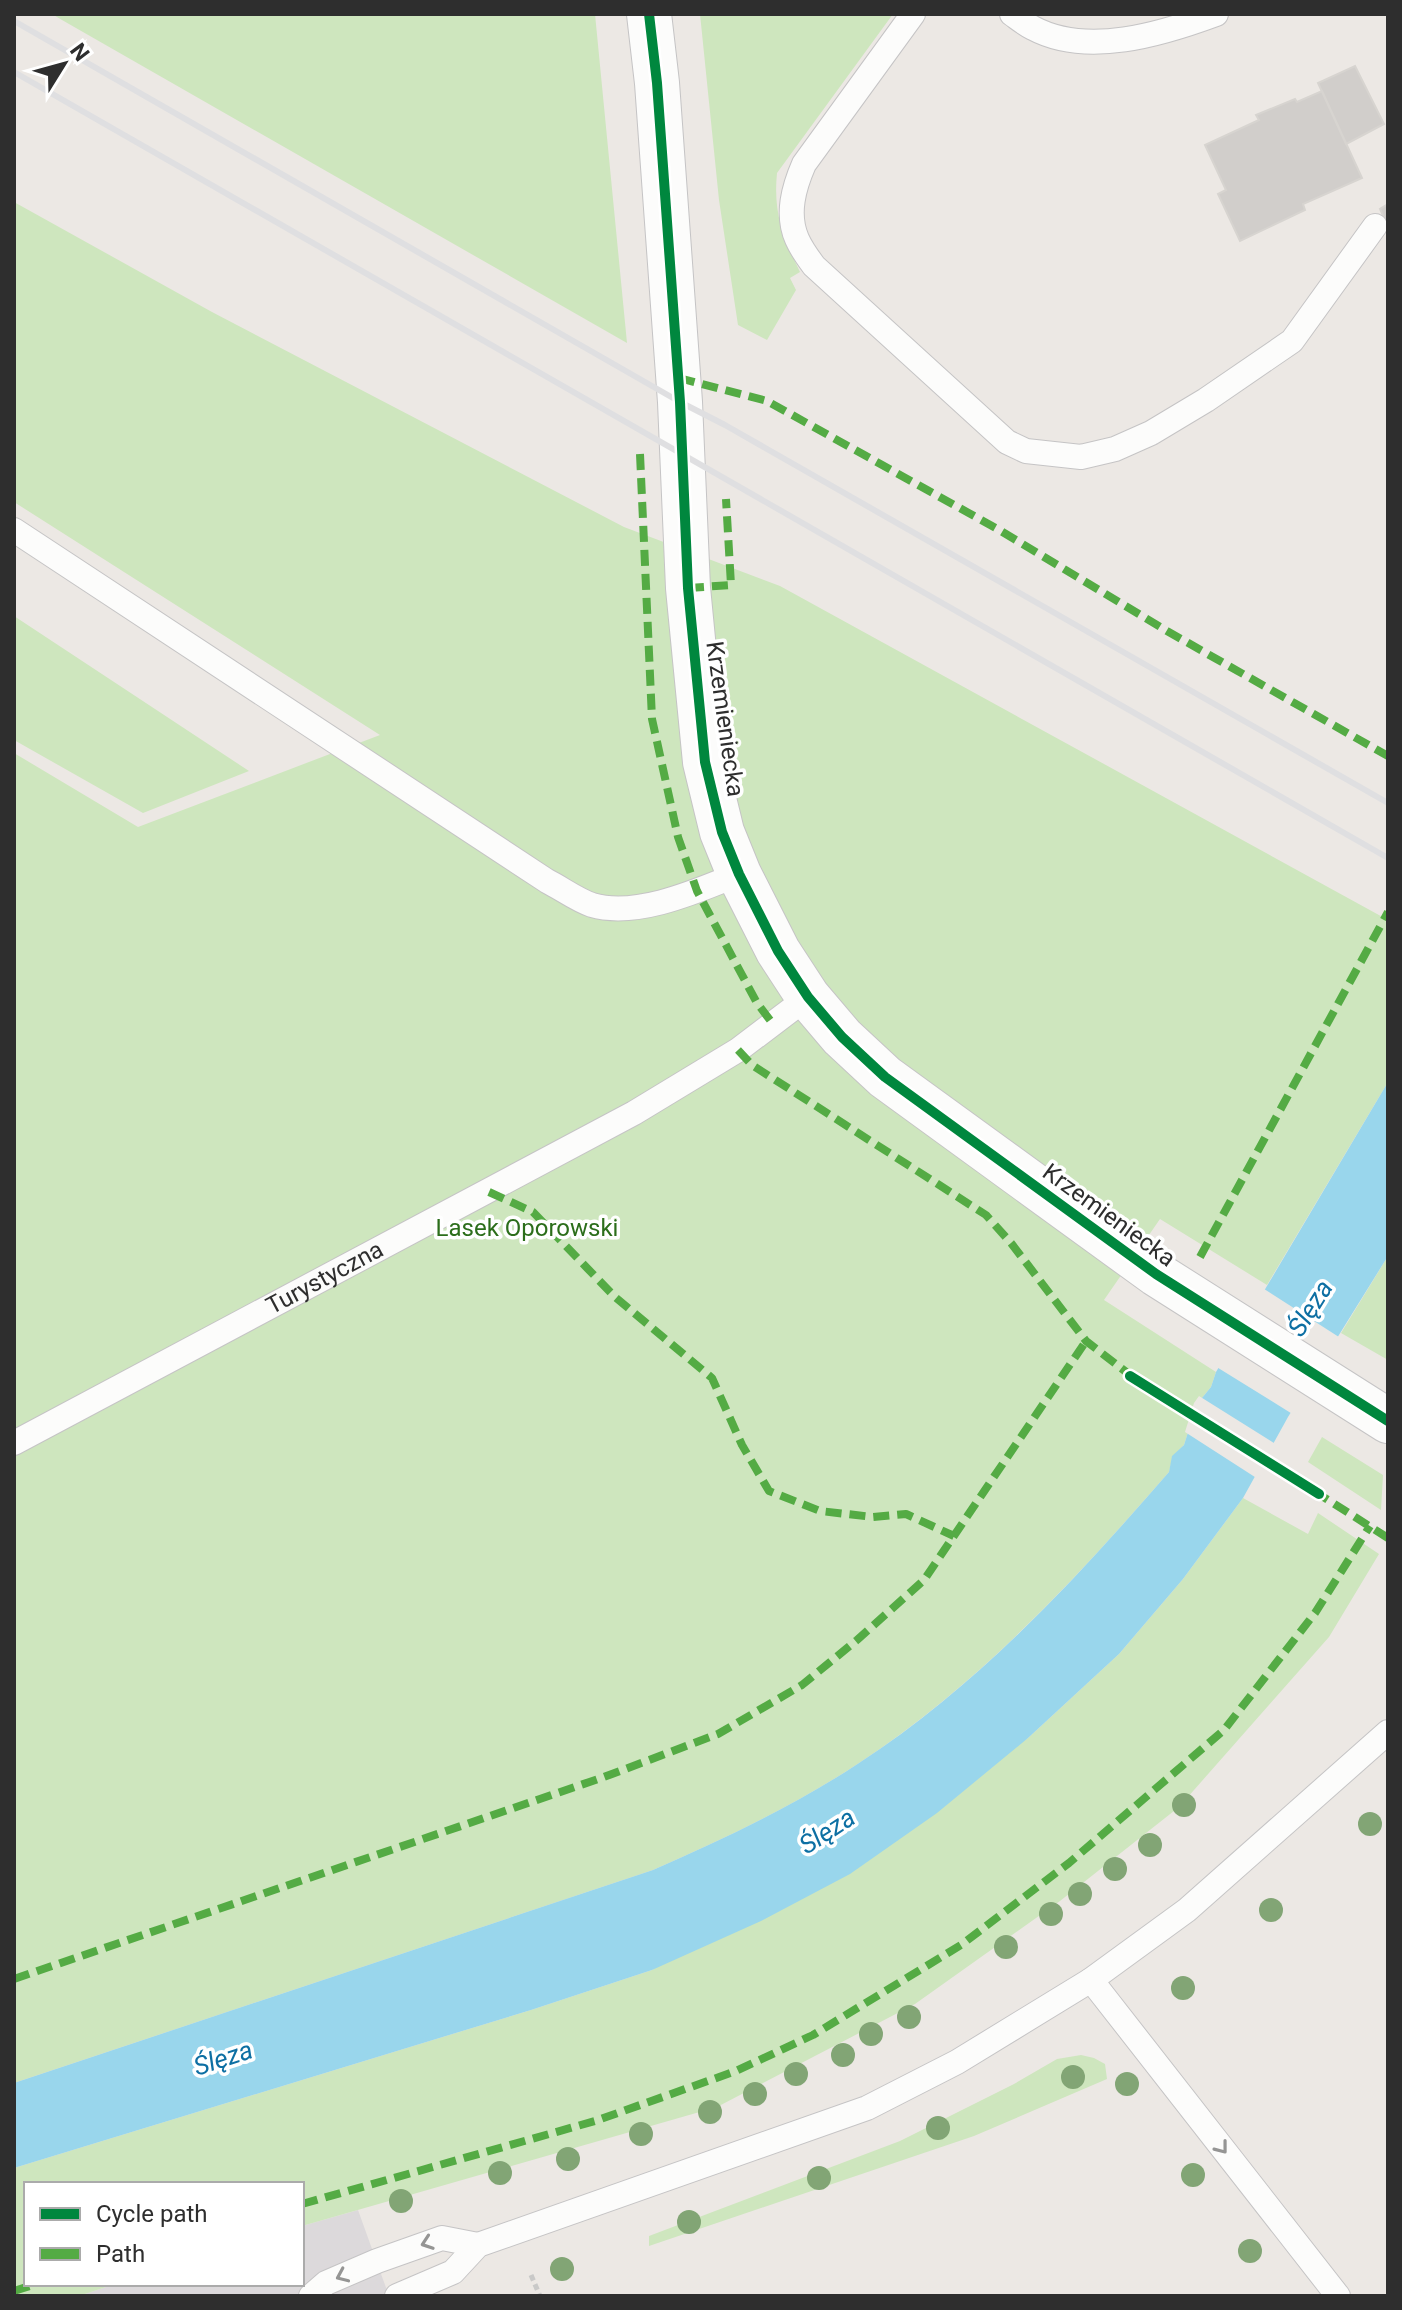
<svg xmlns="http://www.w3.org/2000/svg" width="1402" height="2310" font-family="Roboto,sans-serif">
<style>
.industrial{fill:#dcd9db}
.green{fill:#cee6be}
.water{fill:#99d6ec}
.pier{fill:#ece8e4}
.building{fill:#d1cecb;stroke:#d7d4d0;stroke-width:2}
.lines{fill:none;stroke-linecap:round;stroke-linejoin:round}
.service-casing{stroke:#c5c4c5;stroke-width:26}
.tertiary-casing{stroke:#c5c4c5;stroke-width:46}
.path{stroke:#c9c9c8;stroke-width:5;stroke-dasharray:6 4;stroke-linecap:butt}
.service{stroke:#fcfcfb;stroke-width:24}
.tertiary{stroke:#fcfcfb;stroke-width:44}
.rail{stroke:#dfdfe1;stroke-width:6}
.quiet{stroke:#54ab44;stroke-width:8;stroke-dasharray:16 8;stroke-linecap:butt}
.cycleway-casing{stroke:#fff;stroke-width:15}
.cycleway{stroke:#00873e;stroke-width:10}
.tree{fill:#82a575}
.oneway{stroke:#959594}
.labels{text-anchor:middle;stroke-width:7;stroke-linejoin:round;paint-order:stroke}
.street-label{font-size:24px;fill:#2e2e2e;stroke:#fff}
.park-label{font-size:24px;fill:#2c6e1b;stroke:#fff}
.water-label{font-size:26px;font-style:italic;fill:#0d6fa3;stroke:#fff}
</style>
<rect width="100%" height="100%" fill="#ece8e4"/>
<path class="industrial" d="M358 2210 389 2296H79L115 2284H302V2226Z"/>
<path class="green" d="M52 14H595L627 343 62 20Z
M700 14H893L777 173C773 213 783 237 800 272L790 278 796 290 767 340 738 325 719 200Z
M14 202 212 312 624 527 780 586 1388 920V1082L1267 1285 1160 1219 1104 1300 1216 1372 1211 1387 1197 1404 1184 1445 1173 1456 1169 1472C1076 1579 978 1685 859 1763 794 1806 724 1839 653 1870L14 2083V753L138 827 380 735 14 502Z
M14 616 249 771 143 813 14 740Z
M1388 1256V1360L1341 1333Z
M1322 1437 1383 1475 1381 1510 1308 1462Z
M1243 1498 1308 1534 1318 1513 1379 1554 1329 1637 1179 1807 1060 1901 915 2004 717 2107 302 2226V2184H26V2284H115L79 2296H14V2168L531 2010 652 1970 1028 1738 1119 1654 1183 1579Z
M1081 2055 1094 2058 1105 2064 1107 2079 974 2136 649 2246V2236L900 2141 1014 2084 1057 2059Z"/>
<path class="water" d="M1388 1082V1256L1288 1417 1243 1498 1183 1579 1119 1654 1028 1738 937 1813 850 1874 761 1921 652 1970 531 2010 14 2168V2083L653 1870C724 1839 794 1806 859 1763 978 1686 1076 1579 1169 1472L1172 1456 1184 1445 1197 1404 1211 1387 1216 1372Z"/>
<path class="pier" d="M1261 1287 1342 1339 1294 1415 1215 1366Z
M1199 1396 1277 1445 1258 1479 1185 1432 1194 1403Z"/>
<path class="building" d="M1355 66 1384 124 1346 144 1318 83Z
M1322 91 1362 178 1303 204 1305 210 1240 241 1218 194 1226 190 1205 145 1259 120 1256 115 1295 99 1297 102Z
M1388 204V227L1380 209Z"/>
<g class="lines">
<g class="service-casing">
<g id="service">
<path d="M913 14 804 164C794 187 786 214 797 239 801 248 808 258 814 266L1007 442 1026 451 1081 457 1115 449 1151 433 1206 400 1292 341 1375 226"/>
<path d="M1012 14C1019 19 1025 24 1033 28 1087 57 1162 34 1216 14"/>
<path d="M14 530 547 881C561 888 577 900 592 905 637 918 697 891 739 874"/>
<path id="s1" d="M14 1443 634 1113 738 1050 808 997"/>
<path d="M1091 1980 1338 2296"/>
<path d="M311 2296 326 2283 377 2261 442 2238 478 2245"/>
<path d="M397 2296 453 2272 478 2245 867 2108 957 2062 1091 1980 1187 1910 1388 1732"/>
</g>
</g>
<g class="tertiary-casing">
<path id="tertiary" d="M649 14 657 83 680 402 688 588 705 762 722 832 739 874 778 951 808 997 842 1037 885 1077 1156 1274 1388 1421"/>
</g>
<path class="path" d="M531 2275 540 2296"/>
<use href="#service" class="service"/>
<use href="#tertiary" class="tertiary"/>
<path class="rail" d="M14 21 680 402 725 425 1388 803
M14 72 1388 858"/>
<path class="quiet" d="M679 378 767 401 1001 531 1167 631 1388 756
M640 454 652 719 678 837 697 891 757 1003 773 1024
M688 588 731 585 726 499
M738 1050 752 1065 986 1215 1011 1243 1086 1341 1134 1378
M489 1192 533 1212 615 1297 712 1378 742 1445 769 1491 820 1511 873 1517 906 1514 954 1536
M1200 1257 1388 912
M1314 1491 1388 1538
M14 1979 604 1777 718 1734 802 1685 857 1640 924 1580 1086 1341
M302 2204 595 2121 736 2071 813 2035 961 1945 1069 1863 1224 1730 1315 1613 1370 1526
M14 2291 36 2284"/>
<g class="cycleway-casing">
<path id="cycleway" d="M649 14 657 83 680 402 688 588 705 762 722 832 739 874 778 951 808 997 842 1037 885 1077 1156 1274 1388 1421
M1130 1376 1319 1494"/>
</g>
<use href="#cycleway" class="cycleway"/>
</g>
<g class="tree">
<circle cx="1184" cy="1805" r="12"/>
<circle cx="1370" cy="1824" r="12"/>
<circle cx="1150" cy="1845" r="12"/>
<circle cx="1115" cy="1869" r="12"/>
<circle cx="1080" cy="1894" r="12"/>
<circle cx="1271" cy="1910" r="12"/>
<circle cx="1051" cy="1914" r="12"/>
<circle cx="1006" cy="1947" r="12"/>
<circle cx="1183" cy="1988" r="12"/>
<circle cx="909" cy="2017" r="12"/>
<circle cx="871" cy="2034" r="12"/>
<circle cx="843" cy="2055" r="12"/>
<circle cx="796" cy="2074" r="12"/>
<circle cx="1073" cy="2077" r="12"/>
<circle cx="1127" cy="2084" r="12"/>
<circle cx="755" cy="2094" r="12"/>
<circle cx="710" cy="2112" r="12"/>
<circle cx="938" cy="2128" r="12"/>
<circle cx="641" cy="2134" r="12"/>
<circle cx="568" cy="2159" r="12"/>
<circle cx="500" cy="2173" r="12"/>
<circle cx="1193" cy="2175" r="12"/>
<circle cx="819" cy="2178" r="12"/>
<circle cx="401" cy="2201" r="12"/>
<circle cx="689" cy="2222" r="12"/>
<circle cx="1250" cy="2251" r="12"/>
<circle cx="562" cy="2269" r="12"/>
</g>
<defs><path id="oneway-chevron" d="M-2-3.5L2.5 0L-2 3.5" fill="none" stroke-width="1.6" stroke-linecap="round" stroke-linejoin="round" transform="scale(2)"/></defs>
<g class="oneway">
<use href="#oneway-chevron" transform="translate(1222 2148) rotate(52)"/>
<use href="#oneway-chevron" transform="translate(427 2243) rotate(161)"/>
<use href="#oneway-chevron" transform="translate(342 2276) rotate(156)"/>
</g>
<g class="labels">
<g class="street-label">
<text transform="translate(725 719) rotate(82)" y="8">Krzemieniecka</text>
<text transform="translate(1109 1215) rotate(36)" y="8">Krzemieniecka</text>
<text dy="8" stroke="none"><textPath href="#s1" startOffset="352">Turystyczna</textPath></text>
</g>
<g class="park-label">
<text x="527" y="1236">Lasek Oporowski</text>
</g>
<g class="water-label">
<text transform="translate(1310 1308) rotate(-58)" y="9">Ślęza</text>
<text transform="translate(827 1831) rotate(-33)" y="9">Ślęza</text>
<text transform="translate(223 2058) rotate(-18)" y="9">Ślęza</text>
</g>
</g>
<rect width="1402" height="2310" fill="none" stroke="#2e2e2e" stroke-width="32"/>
<rect x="24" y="2182" width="280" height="104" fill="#ffffff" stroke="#ababab" stroke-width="2"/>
<rect x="40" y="2208" width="40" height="12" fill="#00873e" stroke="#ababab" stroke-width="2"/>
<text x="96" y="2222" font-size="24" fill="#2e2e2e">Cycle path</text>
<rect x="40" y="2248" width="40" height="12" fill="#54ab44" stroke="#ababab" stroke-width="2"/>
<text x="96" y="2262" font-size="24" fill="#2e2e2e">Path</text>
<g transform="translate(64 64) rotate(53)" stroke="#ffffff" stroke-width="6" paint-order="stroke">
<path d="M0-6L14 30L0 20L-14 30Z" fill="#2e2e2e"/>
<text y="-12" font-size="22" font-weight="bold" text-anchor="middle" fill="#2e2e2e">N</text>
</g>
</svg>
